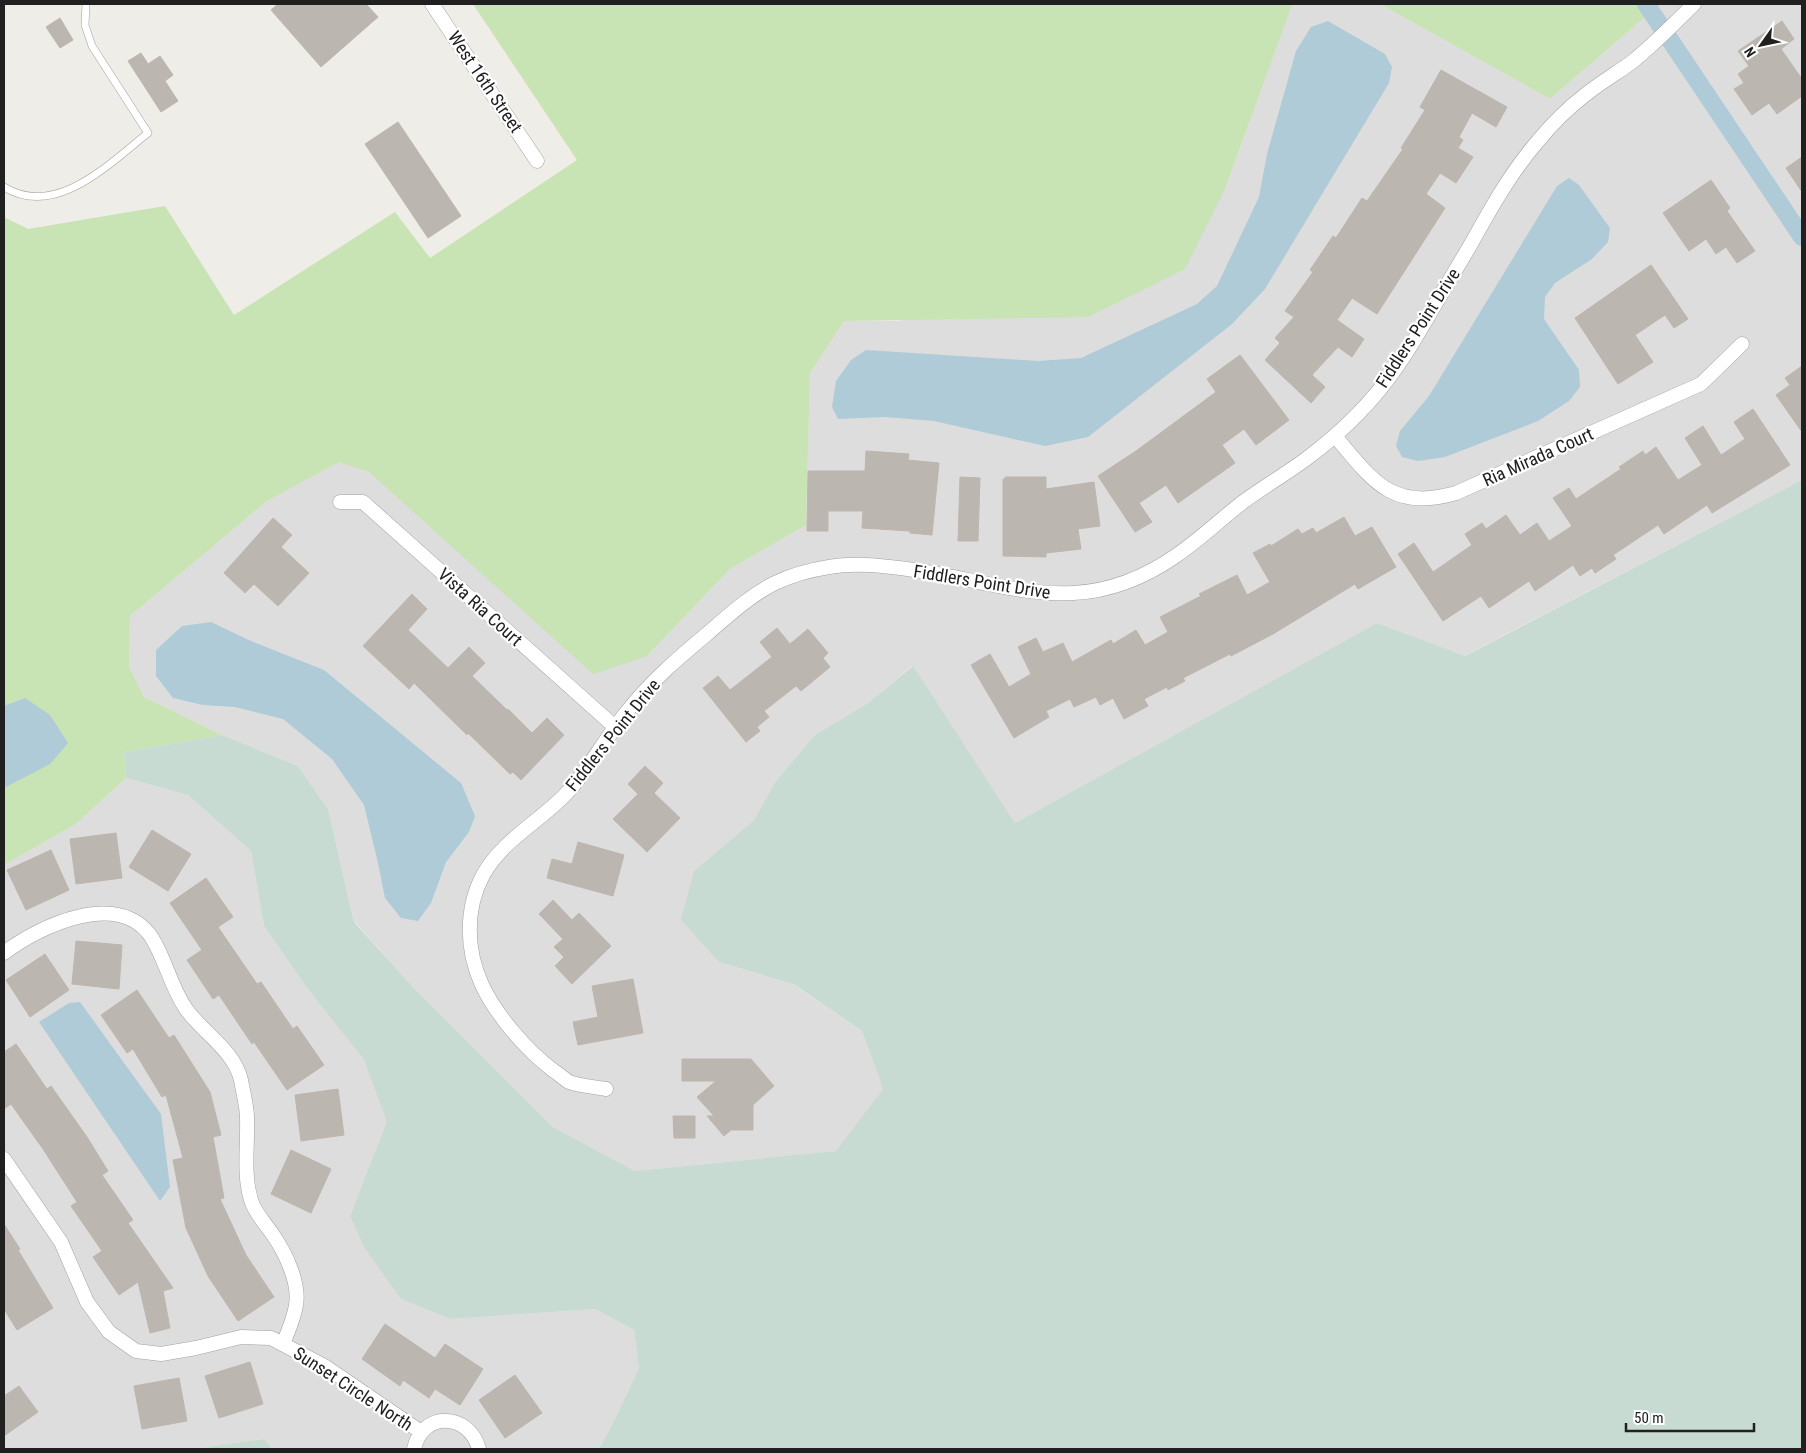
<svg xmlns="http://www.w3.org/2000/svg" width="1806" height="1453" font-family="'Roboto Condensed',sans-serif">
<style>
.residential{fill:#dedddd}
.grass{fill:#c8e3b4}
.wetland{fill:#c7dbd3}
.water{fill:#aecbd7}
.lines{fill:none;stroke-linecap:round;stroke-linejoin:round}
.canal{stroke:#aecbd7;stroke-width:18}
.building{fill:#bcb6b1;stroke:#bfb5ac}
.service-casing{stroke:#a1a1a1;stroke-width:8}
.minor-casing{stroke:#a1a1a1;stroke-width:15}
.service{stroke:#fff;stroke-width:7}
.minor{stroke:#fff;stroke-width:14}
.labels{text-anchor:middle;stroke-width:4.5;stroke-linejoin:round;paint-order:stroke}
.street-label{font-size:18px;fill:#202020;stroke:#fff}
</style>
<rect width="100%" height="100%" fill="#efede8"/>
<path class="residential" d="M1292 4H1380L1550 99 1660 4H1802V480L1464 656 1377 623 1015 823 912 666 868 703 815 735 776 781 754 820 694 871 719 962 794 985 862 1031 883 1089 837 1151 635 1171 553 1127 415 989 354 921 328 809 298 766 222 735 144 697 129 666 130 616 267 501 339 461 369 472 647 656 730 569 806 525 810 373 844 321H900L1225 189Z
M126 778 188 795 251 851 264 926 307 988 364 1060 388 1122 350 1216 451 1319 595 1309 634 1330 639 1368 614 1421 599 1449H272L264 1439 207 1447 204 1449H4V865L76 824Z"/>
<path class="grass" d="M473 4H1294L1292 5 1225 189 1185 269 1088 317 844 321 810 373 806 525 730 569 647 656 593 674 369 472 339 462 267 501 130 616 129 666 144 697 222 735 124 752 126 778 76 824 4 865V217L28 229 165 206 234 315 395 212 430 258 577 160Z
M1380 4H1660L1550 99Z"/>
<path class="wetland" d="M1802 480V1449H599L614 1421 639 1368 634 1330 595 1309 451 1319 401 1299 364 1247 350 1216 387 1122 364 1060 307 988 264 926 251 851 188 795 126 778 124 752 222 735 298 766 328 809 354 922 415 989 553 1127 635 1171 836 1151 883 1089 862 1031 795 985 719 962 681 920 694 871 754 820 776 781 815 735 868 703 913 666 1015 823 1377 623 1465 656Z
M264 1439 272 1449H204L207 1447Z"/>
<path class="water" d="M1328 21 1385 54 1392 67 1389 83 1265 289 1232 324 1088 437 1045 446 934 421 885 417 838 419 832 407 836 381 851 360 866 350 1038 361 1081 358 1197 304 1217 286 1259 197 1267 154 1296 51 1311 27Z
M1569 178 1579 185 1610 228 1608 242 1592 259 1555 283 1545 297 1544 319 1579 370 1580 387 1569 401 1538 421 1445 457 1418 461 1402 457 1396 446 1400 431 1429 396 1557 186Z
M211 622 251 641 324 670 461 783 475 816 469 832 446 862 431 903 418 921 401 918 385 898 378 863 364 805 332 759 283 719 235 707 203 705 173 698 156 676V650L182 626Z
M25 698 50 715 68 743 50 764 4 788V706Z
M80 1002 161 1114 170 1187 160 1201 39 1022 69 1003Z"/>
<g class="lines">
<path class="canal" d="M1646 4 1802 237"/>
</g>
<path class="building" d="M278 4H366L378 17 321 67 271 10Z
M60 18 73 40 60 48 46 27Z
M1782 21 1794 39 1781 49 1802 79V96L1777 114 1769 103 1752 115 1734 89 1744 83 1738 74 1749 66 1738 51Z
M141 53 148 64 160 56 173 75 165 81 178 101 161 112 128 61Z
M1441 70 1507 107 1496 127 1472 113 1459 137 1463 140 1458 148 1473 157 1456 183 1440 173 1426 194 1445 208 1377 314 1352 298 1337 320 1364 339 1352 357 1338 347 1312 375 1325 387 1311 403 1265 360 1280 343 1275 338 1294 317 1285 311 1313 272 1310 270 1333 236 1336 238 1362 198 1367 201 1403 149 1401 148 1425 110 1420 107Z
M398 122 461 216 428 238 365 144Z
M1802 157V192L1786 168Z
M1711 180 1730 208 1727 211 1755 251 1737 263 1726 247 1716 254 1706 239 1689 251 1663 213Z
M1651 265 1688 319 1674 328 1665 315 1635 335 1653 362 1618 384 1575 318Z
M1240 355 1289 420 1256 445 1244 429 1222 445 1235 463 1178 503 1166 485 1139 503 1152 522 1135 532 1098 476 1136 451 1216 392 1207 379Z
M1802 366V432L1776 395 1790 385 1785 378Z
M1753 409 1790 465 1712 513 1707 505 1664 534 1658 525 1613 555 1616 559 1595 573 1592 568 1580 576 1573 565 1535 591 1529 581 1489 608 1481 596 1443 621 1398 554 1414 543 1433 572 1472 545 1465 534 1482 523 1486 529 1506 515 1520 535 1537 523 1549 541 1572 526 1553 498 1569 488 1576 499 1621 469 1619 467 1643 451 1645 455 1656 447 1678 480 1702 465 1685 438 1703 426 1721 455 1745 439 1734 422Z
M866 451 909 454 908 460 939 463 932 535 910 533V531L862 528 863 511H828V531H807L808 471H865Z
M960 477 980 478 978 541H958Z
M1005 477H1046V489L1094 482 1100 526 1078 529 1081 549 1046 553V557L1003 556V479H1005Z
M1344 517 1355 536 1372 527 1396 567 1358 589 1355 584 1273 634 1231 656 1230 654 1183 678 1185 681 1168 690 1167 687 1144 699 1148 706 1124 719 1113 698 1100 705 1096 697 1074 707 1070 699 1046 711 1049 717 1014 738 971 665 990 654 1009 687 1031 674 1018 647 1036 638 1043 652 1063 643 1072 662 1111 640 1113 644 1136 630 1145 645 1168 632 1160 617 1201 596 1199 594 1237 575 1247 595 1270 582 1253 553 1270 544 1271 546 1298 529 1302 534 1313 528 1316 533Z
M273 518 292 535 281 547 309 573 278 606 254 584 245 593 224 573Z
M412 594 427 609 408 630 448 668 469 647 485 663 472 676 507 710 508 709 532 733 547 718 564 735 521 780 513 772 510 774 468 733 467 735 414 683 409 689 363 646Z
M777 628 790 644 808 629 828 653 823 658 830 667 801 691 796 686 764 711 769 717 757 727 760 731 746 742 703 688 718 676 730 690 772 657 760 642Z
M645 766 663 783 654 793 680 818 647 852 613 819 638 794 628 784Z
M152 830 191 854 168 891 129 867Z
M116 833 122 878 76 884 70 839Z
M578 842 624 855 613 896 547 878 552 859 572 864Z
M51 850 69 890 26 910 7 870Z
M206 878 233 917 218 927 257 984 261 982 293 1029 297 1026 324 1065 287 1090 254 1042 252 1044 219 995 213 999 187 960 202 950 170 903Z
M553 900 572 920 579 913 611 946 572 984 555 966 564 957 554 947 563 939 539 914Z
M76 941 122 945 119 989 72 984Z
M45 954 69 990 30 1017 6 980Z
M633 979 643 1033 578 1045 573 1022 598 1017 592 986Z
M137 990 169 1038 174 1035 210 1092 221 1135 213 1137 224 1198 220 1199 246 1255 274 1297 238 1321 208 1276 186 1228 173 1160 183 1158 166 1095 162 1097 133 1049 127 1053 101 1015Z
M16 1044 47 1089 51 1086 87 1137 108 1171 102 1175 133 1220 128 1223 173 1288 163 1291 170 1328 150 1333 138 1282 119 1295 93 1257 102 1251 71 1206 77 1202 43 1149 11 1104 4 1109V1052Z
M682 1059H751L774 1086 753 1105V1130H731L724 1136 707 1116H714L697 1097 716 1081H682Z
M338 1089 344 1135 301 1141 295 1095Z
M673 1116H695V1138H674Z
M291 1150 331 1169 311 1213 271 1194Z
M4 1224 20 1249 18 1250 53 1308 17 1330 4 1309Z
M385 1324 435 1358 445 1344 483 1369 460 1405 435 1389 429 1398 403 1380 400 1386 362 1359Z
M250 1362 263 1404 219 1418 205 1376Z
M515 1375 542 1413 505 1438 479 1400Z
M179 1378 187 1421 142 1429 134 1386Z
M19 1386 38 1412 4 1436V1396Z"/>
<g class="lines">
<g class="service-casing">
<path id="service" d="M4 187C56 219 110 163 148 133L92 46 85 25 86 4"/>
</g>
<g class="minor-casing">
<path id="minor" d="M432 4 537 161
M1335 436C1372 480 1392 512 1456 493L1701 384 1742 344
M340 502H363L615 727
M4 953C39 926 120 888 152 938 166 961 171 987 186 1009 203 1033 234 1050 241 1080 243 1092 247 1106 247 1118 248 1146 243 1173 251 1200 254 1212 266 1224 273 1235 285 1252 300 1283 296 1305 294 1318 288 1332 283 1344
M606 1089C595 1087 580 1086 569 1082 567 1081 556 1072 554 1071 527 1051 496 1015 482 985 466 950 465 909 483 875 502 841 537 823 564 796 588 771 604 740 626 713 649 683 678 658 707 634 728 616 749 596 775 583 792 575 810 570 829 567 857 562 886 566 914 570 1014 585 1083 621 1177 555 1200 539 1221 519 1243 502 1263 487 1286 474 1306 459 1341 433 1373 402 1398 365 1409 350 1418 333 1428 317 1442 292 1457 268 1471 244 1491 208 1511 172 1538 141 1552 124 1568 108 1585 95 1600 83 1617 73 1632 62 1654 44 1674 24 1694 4
M4 1159 61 1242 87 1302 109 1332 136 1351 161 1354 196 1348 241 1337 271 1338 326 1367 421 1432
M414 1449C422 1411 469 1412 479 1449"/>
</g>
<use href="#service" class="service"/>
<use href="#minor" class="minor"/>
</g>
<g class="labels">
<g class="street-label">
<text transform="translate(485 82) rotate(56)" y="6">West 16th Street</text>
<text transform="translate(1418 328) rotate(-57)" y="6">Fiddlers Point Drive</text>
<text transform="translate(1538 457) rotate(-24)" y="6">Ria Mirada Court</text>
<text transform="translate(982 582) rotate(9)" y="6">Fiddlers Point Drive</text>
<text transform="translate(480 607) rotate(42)" y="6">Vista Ria Court</text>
<text transform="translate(613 735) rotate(-51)" y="6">Fiddlers Point Drive</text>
<text transform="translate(353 1389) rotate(33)" y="6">Sunset Circle North</text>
</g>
</g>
<rect width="1806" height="1453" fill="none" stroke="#202020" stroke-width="10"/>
<g transform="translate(1761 45) rotate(237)" stroke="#ffffff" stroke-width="4" paint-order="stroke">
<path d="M0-4L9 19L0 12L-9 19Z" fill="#202020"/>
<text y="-8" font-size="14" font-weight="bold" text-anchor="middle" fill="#202020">N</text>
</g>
<path d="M1626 1423v8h128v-8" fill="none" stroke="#202020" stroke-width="2.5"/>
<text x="1634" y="1423" font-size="15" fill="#202020" stroke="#ffffff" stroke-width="4" paint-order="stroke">50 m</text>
</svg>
